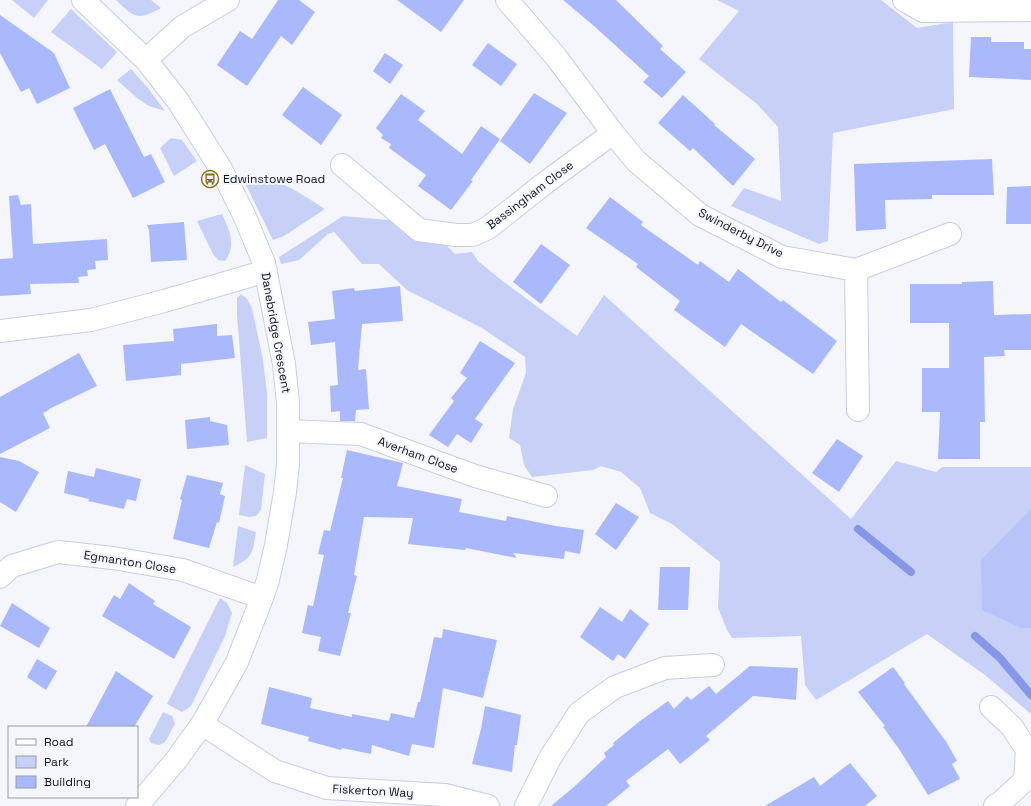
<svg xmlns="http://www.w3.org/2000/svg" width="1031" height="806" font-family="'Space Grotesk',sans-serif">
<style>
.green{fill:#c7d0f7}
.forest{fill:#b8c4f7}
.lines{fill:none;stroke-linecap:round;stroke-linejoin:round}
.stream{stroke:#8797e8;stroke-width:8}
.building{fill:#aab9fc}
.minor-casing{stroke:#c7cde7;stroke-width:24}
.minor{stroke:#fff;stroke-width:22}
.labels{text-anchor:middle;stroke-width:4;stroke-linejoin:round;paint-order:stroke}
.poi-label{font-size:12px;fill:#12141d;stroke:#f4f6fb;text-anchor:start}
.street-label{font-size:12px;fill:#12141d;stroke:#f4f6fb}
</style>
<rect width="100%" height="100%" fill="#f4f6fb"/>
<path class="green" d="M12 0H48L34 18Z
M116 0H151L161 8C137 21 135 18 116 0Z
M717 0H881L917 28 953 22 954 109 833 133 828 241 819 244 731 206 744 188 781 201 778 127 757 104 699 59 739 11Z
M71 9 117 52 102 69 51 32Z
M131 69 147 87 165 111 149 106 137 98 117 80Z
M171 138 182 140 197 161 174 176 160 148Z
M241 175C275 175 298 192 325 209L284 236 273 240Z
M222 214C229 229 237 245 225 261L218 260 213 254 197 221Z
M343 216 399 221 435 241 446 245 455 254 472 252 478 261 500 279 577 336 604 295 851 519 896 461 936 472 942 467H1031V714L985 675 927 634 816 700 805 685 801 636 732 638 727 630 718 608 720 562 672 524 650 513 640 488 621 472 601 466 593 470 532 477 524 465 520 445 509 438 513 409 526 373 525 357 482 328 407 290 379 264H362L334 232 328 234 299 260 281 264 279 257Z
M241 294 247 299 252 308 263 360 267 393V438L247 442 237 314V298Z
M245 465 265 474 261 510 256 516 249 517 239 515Z
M238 526 256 532C252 553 254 557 233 567Z
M220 598 227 603 232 613 225 636 191 706 182 712 167 704Z
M163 712 172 716 175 724 165 742 159 745 151 743 149 739Z"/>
<path class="forest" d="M1031 509V628H1021L982 610 981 560Z"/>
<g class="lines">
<path class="stream" d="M858 529 911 572
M975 636 1000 658 1031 695"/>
</g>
<path class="building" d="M278 0H299L315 12 292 45 281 36 247 86 217 65 240 31 252 39Z
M397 0H464L441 32Z
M563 0H616L663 46 660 49 686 72 662 98 643 82 649 76 594 26Z
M0 15 54 53 70 88 37 104 29 88 21 92 0 53Z
M971 37H991V42H1024V49H1031V80L969 77Z
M488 43 517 64 501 86 472 65Z
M385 53 403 65 390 84 373 71Z
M303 87 342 115 321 145 282 115Z
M110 89 144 157 151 154 165 182 133 198 105 144 94 150 73 108Z
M534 93 567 113 530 164 500 141Z
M401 94 425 111 418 120 462 154 481 126 500 139 471 180 473 181 451 210 418 186 426 175 389 148 391 144 381 138 383 135 376 128Z
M683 95 715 124 714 125 755 159 733 186 693 148 690 151 658 123Z
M992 159 994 195H932V199L885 200 886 229 856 231 854 164Z
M1031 186V224H1006L1007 187Z
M18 195 21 205 31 204 33 244 107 239 108 260 95 261 96 269 87 270 88 276 78 277 79 283 30 284 31 294 0 296V259L13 258 9 196Z
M610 197 643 222 641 225 698 265 700 261 729 282 738 269 781 302 783 300 837 341 813 374 741 324 725 347 674 310 680 301 636 267 638 264 586 228Z
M184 222 187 260 151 262 149 230 147 225Z
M541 244 570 265 541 304 513 282Z
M993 281 994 315 1031 314V350H1004L1005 356 984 357 985 422H980V459H938L940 412H922V368H949V323H910V284H962V282Z
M400 286 403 321 362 324 358 370 366 369 369 409 356 410 355 421H340V411L331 412 330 386 338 385 335 342 311 345 308 322 335 319 332 291 354 288 355 291Z
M217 324V336L232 335 235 358 181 364V375L126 381 123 345 174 341 173 329Z
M480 341 515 363 475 419 483 424 471 443 457 434 448 447 429 435 454 401 451 398 467 378 460 373Z
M79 353 97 386 49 409V410L43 413 50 428 0 454V397Z
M210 417V421L227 425 229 445 187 449 185 420Z
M837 439 863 456 839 492 812 473Z
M347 450 403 463 397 486 462 499 459 512 506 521 507 516 556 526 584 530 580 554 565 551 564 559 513 553 517 558 466 548 465 550 408 544 413 518 364 517 354 575 357 576 348 613H351L340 656 318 651 321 637 302 633 308 605 313 606 324 555 318 554 324 530 330 531 343 478H341Z
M0 457 19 461 39 472 16 512 0 502Z
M96 468 141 479 136 501 127 499 124 509 88 501 89 499 64 493 68 471 94 477Z
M187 475 223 483 220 494 225 496 219 523 217 522 209 548 173 539 182 500 180 499Z
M616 503 639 517 616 550 595 534Z
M660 567H690L688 610H658Z
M129 583 155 601 153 604 191 627 174 659 102 616 114 595 120 599Z
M12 603 50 628 39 648 0 626Z
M600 607 622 622 630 609 649 624 625 659 618 654 613 661 580 637Z
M443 629 497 640 483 698 443 688 434 748 412 744 409 756 372 745 371 754 342 748 341 750 308 741 309 737 261 724 269 687 312 698 310 708 352 717V714L389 721 391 713 414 718 418 702H420L434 637 442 638Z
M37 659 57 671 46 690 27 677Z
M750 666 798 668 796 700 753 696 706 736 710 740 680 764 668 749 626 781 630 786 606 806H551L575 786 606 757 604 753 614 745 613 743 640 721 668 701 674 709 687 696 691 700 709 686 716 694Z
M893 667 905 683 904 684 947 743 957 761 952 764 960 779 928 795 899 749 883 727 885 726 858 692Z
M116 671 153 696 134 727H86Z
M485 706 521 715 517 745H515L512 772 472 764 481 729Z
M850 763 877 796 865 806H765L814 777 820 786Z"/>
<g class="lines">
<g class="minor-casing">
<path id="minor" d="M83 0 146 60 178 101 221 169 244 215 264 263 284 364 288 403V464L285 492 276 545 268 580 262 598 237 662 217 698 202 724 177 759 137 806
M507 0 556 57 613 133 636 161 700 215 782 257 856 270 858 410
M904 0 923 11 1031 10
M146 60 182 27 228 0
M342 165 419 230 456 235H473L488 228 545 183 613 133
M856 270 950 234
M0 331 91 320 164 301 266 271
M288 431 361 434 475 476 546 496
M0 577 12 566 58 552 113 558 183 570 262 598
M991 707 1012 727 1027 750 1025 780 1001 802 995 806
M202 724 275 771 327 788 445 795 488 806
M526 806 550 758 579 713 615 687 665 668 713 665"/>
</g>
<use href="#minor" class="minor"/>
</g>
<defs>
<g id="bus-ring" transform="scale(0.9)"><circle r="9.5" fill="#f4f6fb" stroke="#856e0d" stroke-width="1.5"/><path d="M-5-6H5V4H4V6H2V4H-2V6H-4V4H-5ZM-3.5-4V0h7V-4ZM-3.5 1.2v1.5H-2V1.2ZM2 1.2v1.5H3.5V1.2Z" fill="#856e0d"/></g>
</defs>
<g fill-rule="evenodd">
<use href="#bus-ring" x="210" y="179"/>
</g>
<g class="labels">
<g class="poi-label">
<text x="223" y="183">Edwinstowe Road</text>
</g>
<g class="street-label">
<text transform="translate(530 195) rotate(-37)" y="4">Bassingham Close</text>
<text transform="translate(741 233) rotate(27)" y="4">Swinderby Drive</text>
<text transform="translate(276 333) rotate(80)" y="4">Danebridge Crescent</text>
<text transform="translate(418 455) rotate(20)" y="4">Averham Close</text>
<text transform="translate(130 562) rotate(9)" y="4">Egmanton Close</text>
<text transform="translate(373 791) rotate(3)" y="4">Fiskerton Way</text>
</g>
</g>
<rect x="8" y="726" width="130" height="72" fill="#f4f6fb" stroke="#9a9ca2"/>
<rect x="16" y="739" width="20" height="6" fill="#ffffff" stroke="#9a9ca2"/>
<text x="44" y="746" font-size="12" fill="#12141d">Road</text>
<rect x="16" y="756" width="20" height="12" fill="#c7d0f7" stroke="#9a9ca2"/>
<text x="44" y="766" font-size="12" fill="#12141d">Park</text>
<rect x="16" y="776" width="20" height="12" fill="#aab9fc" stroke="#9a9ca2"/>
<text x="44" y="786" font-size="12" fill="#12141d">Building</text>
</svg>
